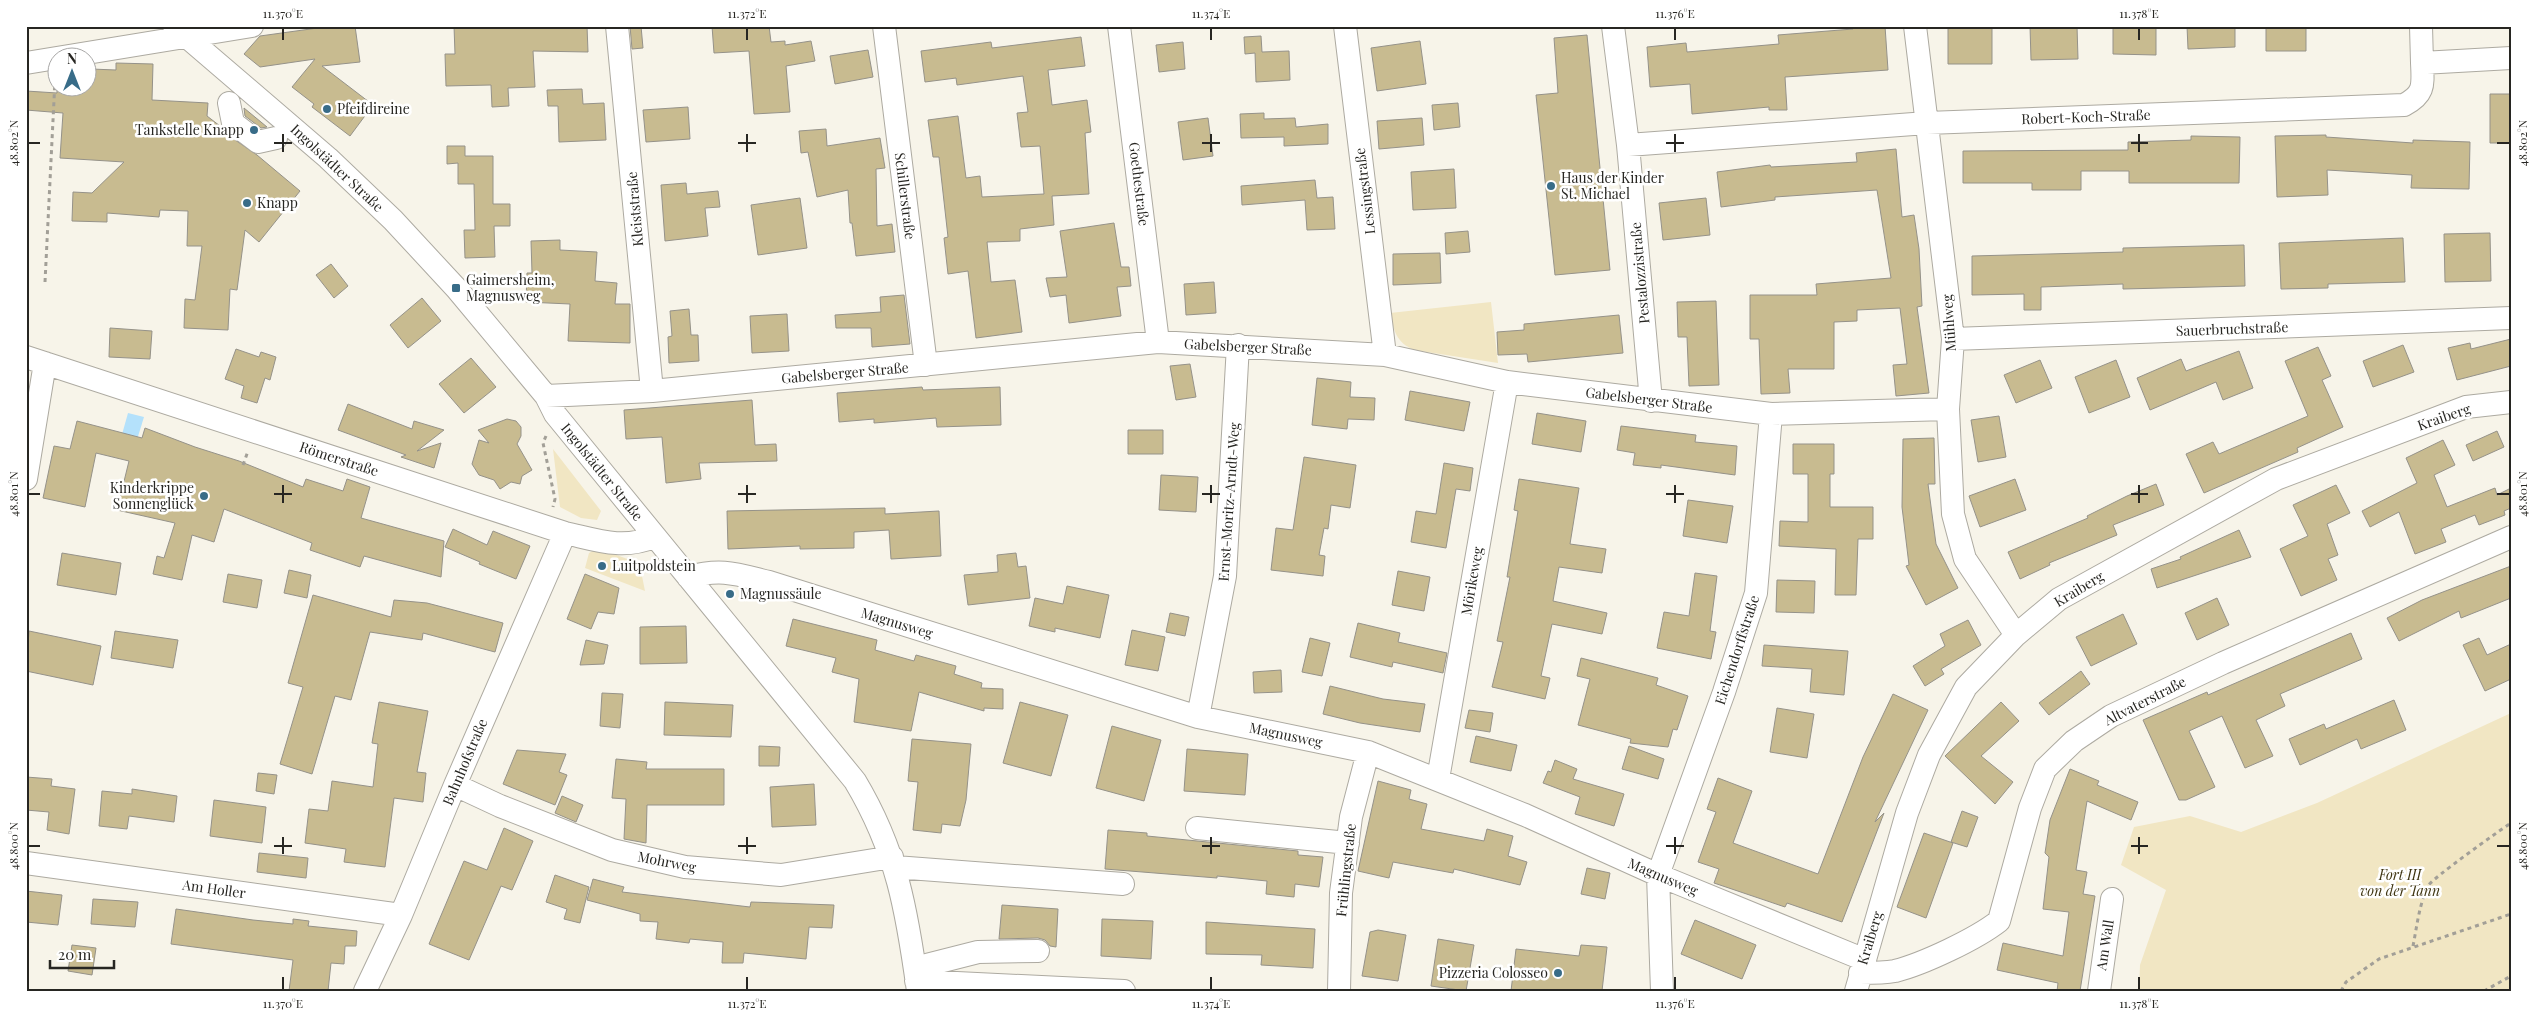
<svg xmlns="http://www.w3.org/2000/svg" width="2537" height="1017" font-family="'Playfair Display',serif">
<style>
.green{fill:#f1e6c3}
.water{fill:#b4e1fb}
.building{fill:#c8bb90;stroke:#959289}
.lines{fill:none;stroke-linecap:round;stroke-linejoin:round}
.minor-casing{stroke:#adaaa1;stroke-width:24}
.path{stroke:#a29f97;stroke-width:3;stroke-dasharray:4 4;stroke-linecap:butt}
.minor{stroke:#fff;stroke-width:22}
.ticks{fill:none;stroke:#272622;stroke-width:2}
.poi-dot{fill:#386c88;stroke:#fff;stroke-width:2}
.labels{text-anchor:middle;stroke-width:5;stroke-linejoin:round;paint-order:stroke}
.poi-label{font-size:14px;fill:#272622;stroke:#fff;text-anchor:start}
.street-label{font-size:14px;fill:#272622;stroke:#fff}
.park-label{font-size:14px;font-style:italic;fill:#3f3512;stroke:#fff}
.neatline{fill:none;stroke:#272622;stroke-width:2}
.ticks-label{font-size:12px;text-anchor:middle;fill:#272622}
</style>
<rect width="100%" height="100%" fill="#f7f4e9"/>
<path class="green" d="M1491 302 1498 363 1414 350C1396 342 1394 331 1390 313Z
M553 449 601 511 597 520 581 518 560 507Z
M598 548 630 560 641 571 645 591 585 568 589 553Z
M2511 713V991H2139L2140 965 2166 890 2121 865 2134 827 2190 816 2241 832 2317 803Z"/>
<path class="water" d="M128 413 144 417 136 443 121 438Z"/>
<path class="building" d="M332 26H355L360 62 322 66 373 105 350 136 312 107 314 104 292 87 315 59 260 67 244 54 260 36Z
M454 26H587L588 52 533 51 535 87 508 88 509 106 492 107 491 85 446 86 445 54H455Z
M630 26H641L643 48 632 49Z
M712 26H769L771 42 785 41V45L811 41 815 61 786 66 790 112 754 114 749 51 714 53Z
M1852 26H1885L1888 70 1785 77 1787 110H1769V107L1692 114 1690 84 1650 87 1647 47 1686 43 1687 52 1779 44 1778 35 1853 29Z
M2030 26H2077L2078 59 2031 60Z
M2113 26H2156V55L2113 54Z
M2187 26H2235V47L2188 49Z
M2266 26H2306V51H2266Z
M1948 27H1992V64H1948Z
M1587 35 1610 270 1555 275 1536 95 1558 93 1554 38Z
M1261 36 1262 52 1289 51 1290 80 1256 82 1255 53 1245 54 1244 37Z
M1081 37 1085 66 1048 70 1052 105 1087 100 1091 132 1085 133 1089 194 1052 196 1054 225 1020 229V241L987 242 991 282 1015 280 1022 332 976 338 968 271 948 274 944 238 948 237 939 157H933L928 120 958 116 966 178 980 176 982 197 1044 194 1040 146 1021 147 1017 113 1028 112 1023 76 957 85 956 78 925 82 921 51 991 42 992 48Z
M1420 41 1426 84 1377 91 1371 48Z
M1183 42 1185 69 1159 72 1156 45Z
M868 50 873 77 835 84 830 56Z
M116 63 153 64 152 100 208 103 207 116 220 126 225 133 257 155 300 191 259 242 245 230 237 290 230 289 228 330 184 328 185 299 195 300 202 246H187L188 211 160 210 159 217 107 213V222L72 221 73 192 92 193 124 162 60 158 63 113 26 110V91L57 93V88H90L91 69 116 70Z
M582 89 583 104 604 103 606 140 559 142 558 106H548L547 90Z
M2490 94H2511V143H2490Z
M1458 103 1460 127 1434 130 1432 105Z
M688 107 690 139 646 142 643 110Z
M244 108 267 127 261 128 245 116Z
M1264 113V119L1295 118 1296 127 1328 124V144L1284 146V137L1241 138 1240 114Z
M1208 118 1213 156 1183 160 1178 122Z
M1422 118 1424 145 1379 149 1377 121Z
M826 129 827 146 880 138 885 168 876 169 877 226 892 224 895 252 856 256 852 223H850L848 190 817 197 808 152 801 153 799 131Z
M2326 135V137L2413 143V140L2470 142 2469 189 2411 188 2412 175 2327 170 2328 195 2277 197 2275 136Z
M2191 136 2240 137 2239 183H2129V171H2081V190H2032V183H1963V151L2128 150V142L2191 140Z
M447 146H465V156H493V204H510V226H494L495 257 465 258 464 230H475L474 184H458V163L447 164Z
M1896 149 1902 217 1914 215 1919 249 1922 306 1917 307 1929 393 1896 396 1893 365 1907 364 1900 308 1857 310V321L1834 322V369H1788L1790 393 1761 394 1759 339H1750V295H1817L1816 284 1891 278 1877 190 1775 197V200L1721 207 1717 172 1770 165 1771 167 1857 162 1856 153Z
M1454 169 1456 208 1413 210 1411 172Z
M1315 180 1317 198 1333 197 1335 229 1307 230 1305 200 1242 205 1241 186Z
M686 183 687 194 718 191 720 207 705 208 708 236 665 241 661 185Z
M800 198 807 248 758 255 751 205Z
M1706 198 1710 235 1663 240 1659 203Z
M1114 223 1121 267H1129L1131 286 1117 287 1121 316 1069 323 1066 295 1050 297 1046 278 1067 277 1060 231Z
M1468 231 1470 252 1446 254 1445 233Z
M2490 233 2491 281 2445 282 2444 234Z
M2403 238 2405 282 2328 284V288L2281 289 2279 243Z
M560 240V250L597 252 595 281 617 283 615 304H630V343L568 341 570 304 526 302 527 273H532L531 241Z
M2244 245 2245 286 2123 289V284L2041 287V310H2024V294L1972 295V256L2123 252V248Z
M1440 253 1441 283 1393 285V254Z
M331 264 348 286 334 298 316 275Z
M1214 282 1216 313 1186 315 1184 284Z
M904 295 910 344 872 347 871 328H836L835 315 881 312 880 297Z
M422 298 441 321 408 348 390 325Z
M1716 301 1719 385 1689 386 1687 337H1678L1677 302Z
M689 309 691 335H698L699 361 669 363 668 337 672 336 670 311Z
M787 314 789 351 752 353 750 316Z
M1619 315 1623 353 1528 362 1527 354 1498 355 1497 332 1524 330V324Z
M110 328 152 331 150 359 109 357Z
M2511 339V366L2457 380 2448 348 2470 343 2471 349Z
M2403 345 2414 372 2373 387 2363 361Z
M2318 347 2331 376 2322 380 2343 427 2297 448 2298 452 2204 493 2186 454 2213 442 2219 454 2308 416 2285 361Z
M236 349 259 357 261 352 276 357 270 380 265 378 257 403 241 398 244 386 225 379Z
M2239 351 2253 388 2223 400 2216 382 2150 410 2137 378 2181 359 2186 371Z
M471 358 496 387 464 413 439 384Z
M2040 360 2052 388 2016 403 2004 375Z
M2116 360 2130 397 2089 413 2075 377Z
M1190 364 1196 397 1176 400 1170 366Z
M1317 378 1351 382 1350 397 1375 398 1374 420 1348 419 1347 429 1312 425Z
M922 387 923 390 1000 387 1001 425 937 427 936 418 874 423V419L839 422 837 393Z
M1410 391 1470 402 1464 431 1405 420Z
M752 400 755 445 776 444 777 461 699 463 701 479 666 483 662 437 626 439 624 410Z
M348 404 412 429 414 421 444 430 417 451 441 443 434 468 401 457 406 455 338 430Z
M1537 413 1586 421 1581 452 1532 444Z
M1999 416 2006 457 1978 462 1971 420Z
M507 419 516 421 521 427V436L517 444 532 470 522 476 520 484 511 482 500 489 494 480 479 475 472 464 479 440 489 443 478 430Z
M77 421 142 438 145 428 195 447 239 461 303 487 306 479 343 491 347 479 370 487 361 518 444 541 441 577 364 556 360 567 310 550 312 543 224 509 214 542 192 535 182 580 153 574 157 556 164 558 175 523 117 510 129 461 96 453 85 507 43 498 54 446 70 449Z
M1621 426 1696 435 1695 442 1737 446 1735 475 1661 465V468L1633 465 1635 453 1617 450Z
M1128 430H1163V454H1128Z
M2497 431 2504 447 2473 461 2466 445Z
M1934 438 1935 484H1928L1936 544 1958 588 1926 605 1906 566 1909 565 1902 507 1903 439Z
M2443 440 2455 465 2434 475 2447 507 2495 488 2497 495 2511 488V508L2504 511 2505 515 2479 525 2475 515 2441 529 2446 542 2415 554 2399 512 2370 527 2362 511 2417 483 2406 458Z
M1793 444H1834V474H1830V507H1873V539H1858L1856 595H1835L1836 549 1779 546 1780 521 1808 522V474H1793Z
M1304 457 1356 465 1350 508 1331 505 1328 529 1324 528 1319 555 1325 556 1323 576 1271 570 1276 528 1293 530Z
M1444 463 1473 468 1470 491 1456 489 1446 548 1411 542 1416 511 1436 514Z
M1161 475 1198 477 1196 512 1159 510Z
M1519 479 1579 488 1570 544 1606 549 1602 573 1559 567 1553 601 1607 613 1602 634 1552 624 1541 676 1550 678 1545 699 1492 687 1503 642 1497 641 1510 577H1507L1518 511 1514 510Z
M2015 479 2026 510 1980 527 1969 496Z
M2156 484 2164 505 2113 525 2117 535 2049 563 2050 565 2020 579 2008 552 2088 518 2087 516 2127 496Z
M2336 485 2350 513 2327 524 2338 555 2328 559 2337 580 2301 596 2280 549 2308 536 2293 505Z
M1688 500 1733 506 1727 543 1683 536Z
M885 508V514L939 511 941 556 891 559 889 530 854 532V548L800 549V546L728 549 727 511Z
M453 529 487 545 493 531 530 546 516 579 479 564 480 562 445 547Z
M2239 530 2251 557 2157 588 2151 569 2181 559 2180 557Z
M62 553 121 563 116 595 57 585Z
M1016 553 1018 567 1026 566 1030 598 968 605 964 575 998 572 997 555Z
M2511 566V598L2461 618 2459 611 2399 641 2387 618 2422 600Z
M289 570 311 575 307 598 284 593Z
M1398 571 1430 577 1424 611 1392 605Z
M1695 573 1717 576 1710 631 1716 632 1711 659 1657 648 1664 612 1689 616Z
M228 574 262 580 257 608 223 602Z
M585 574 619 588 614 614 598 612 591 629 567 619Z
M1777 580 1815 581 1814 613 1776 612Z
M1067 586 1109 595 1100 638 1055 628V632L1029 626 1035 598 1063 604Z
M313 595 391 617 394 600 427 603 503 623 495 652 423 633 422 640 370 632 351 700 335 696 312 774 280 764 303 687 288 683Z
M2217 598 2229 625 2197 640 2185 613Z
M1170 613 1189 617 1185 636 1166 632Z
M2123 614 2137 644 2091 666 2076 637Z
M793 619 877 640 875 650 914 661 916 655 956 666 954 674 982 683 981 688 1003 689V709L984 708V711L919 692 911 731 854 722 859 679 832 672 836 658 786 646Z
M1968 620 1981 645 1941 669 1944 674 1925 686 1913 666 1945 646 1940 634Z
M1358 623 1400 633 1398 642 1447 653 1443 673 1393 662 1392 667 1350 657Z
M686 626 687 663 640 664V627Z
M1132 630 1165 637 1158 671 1125 665Z
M29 631 101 646 93 685 26 671Z
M115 631 178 640 173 668 111 658Z
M2351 633 2362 659 2280 694 2285 706 2256 720 2273 756 2245 768 2222 716 2189 731 2215 787 2186 800H2179L2143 720 2207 692 2208 695Z
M1310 638 1330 643 1322 676 1302 672Z
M2479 638 2487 655 2511 644V679L2485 691 2463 645Z
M586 640 608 645 604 664 580 665Z
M1764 645 1848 651 1844 695 1810 692 1812 669 1762 666Z
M1581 658 1658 678 1656 685 1688 696 1677 730 1673 729 1668 747 1630 743 1631 739 1578 725 1590 679 1577 676Z
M1281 670 1282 692 1254 693 1253 672Z
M2081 671 2090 684 2049 715 2039 703Z
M1330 686 1383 699 1425 704 1420 732 1360 723 1323 714Z
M602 693 623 694 620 728 600 726Z
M1893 694 1928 710 1875 822 1884 813 1842 922 1787 903 1785 907 1714 883 1719 869 1698 862 1716 812 1707 809 1718 778 1752 791 1733 843 1818 874 1863 757Z
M2394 700 2406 730 2361 749 2357 739 2300 765 2289 739 2324 724 2326 729Z
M379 702 428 711 417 772 426 773 423 802 394 798 385 867 344 862 346 849 305 843 309 809 328 811 332 781 373 787 378 744 372 743Z
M665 702 733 705 731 737 664 735Z
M1020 702 1068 715 1051 776 1003 763Z
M2001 702 2019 721 1981 756 2013 782 1995 804 1945 756Z
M1777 708 1814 714 1807 758 1770 752Z
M1469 710 1493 713 1490 732 1465 728Z
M1112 726 1161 740 1144 801 1096 788Z
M1476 736 1517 745 1511 771 1470 762Z
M912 739 971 744 966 800 960 826 942 824 941 833 913 830 918 782 908 781Z
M759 746 780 747 779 766H759Z
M1629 746 1664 759 1658 779 1622 769Z
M1187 749 1248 754 1245 795 1184 791Z
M517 750 566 754 559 772 567 775 555 805 503 784Z
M616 759 647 762 646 769H724V805H647L646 843 624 839 626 799 612 798Z
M1555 760 1577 769 1573 779 1624 794 1614 826 1575 814 1580 797 1543 783 1548 771 1551 772Z
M2070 769 2099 781 2097 785 2138 802 2131 820 2087 801 2076 870 2087 872 2083 894 2095 896 2080 991H2057L2058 983 1997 970 2003 943 2063 956 2069 912 2043 909 2049 857 2045 853 2050 820Z
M258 773 277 775 274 794 256 791Z
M26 777 52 779 51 786 75 789 69 834 47 830 49 812 26 810Z
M1378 781 1411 790 1409 799 1427 804 1421 829 1484 841 1487 829 1513 836 1508 856 1527 862 1520 885 1454 869 1453 873 1393 862 1389 878 1358 871Z
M814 784 816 825 772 827 770 787Z
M132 789 177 796 174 822 129 816 127 829 99 826 102 791 132 794Z
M562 796 583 805 576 822 555 813Z
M214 800 266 807 262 843 210 836Z
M1962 811 1978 817 1967 847 1951 842Z
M504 828 533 841 512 890 501 886 469 960 429 944 464 861 487 870Z
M1108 830 1147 833V836L1298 851V855L1323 857 1319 887 1295 884 1294 897 1266 894 1267 881 1217 876V878L1105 869Z
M1924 833 1953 843 1926 918 1897 907Z
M259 853 308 858 306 878 257 872Z
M1587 868 1610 873 1605 899 1581 894Z
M555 875 589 887 580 923 564 919 567 909 546 902Z
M593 879 624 887 622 892 750 907 751 902 834 905 832 928 809 927 806 959 744 953 743 963H722L723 942 690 939 689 943 656 939 658 922 640 921V914L587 900Z
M26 891 62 895 58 925 26 922Z
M93 899 138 902 135 927 91 924Z
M1002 905 1058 909 1056 947 1050 946 1045 940 1038 938 999 939Z
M176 909 253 920 293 924V919L309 921 308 926 357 931 356 946H345L344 964 331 963 328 991H289L293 960 171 944Z
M1102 919 1153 921 1151 959 1101 956Z
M1695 920 1756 945 1742 979 1681 954Z
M1206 922 1315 929 1313 968 1261 965 1262 955 1206 954Z
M1378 930 1406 935 1398 981 1362 976 1370 932Z
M1438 939 1474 945 1466 991 1431 986Z
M72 945 96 948 92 975 68 971Z
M1581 945 1607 947 1602 991H1511L1516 949 1579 956Z"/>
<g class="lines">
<g class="minor-casing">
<path id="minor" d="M174 26 328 158 393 220 456 288 546 396 555 414 855 781C897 851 907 911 918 991
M617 26 652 391
M884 26 926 365
M1119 26 1158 342
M1345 26 1385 355
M1613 26 1628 145 1651 401
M1915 26 1953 339 1948 409 1953 514 1965 559 2016 635
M2421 26 2422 63
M26 63 252 26
M229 103 233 123 258 142 276 138
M1628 145 1927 123 2404 105C2425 94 2423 85 2422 63L2511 58
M1953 339 2511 318
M26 357 565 533C597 540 622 550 654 537
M546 396 652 391 1158 342 1385 355 1507 382 1771 414 1948 409
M26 479 45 363
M688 577C722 568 736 574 769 582L1198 717 1368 752 1525 815 1658 875 1865 960
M1198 717 1225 576 1238 345
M1438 779 1507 382
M455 785 500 806 612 850 685 867 781 875 892 857
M1197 828 1348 843
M26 863 401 915
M895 867 1123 884
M915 968 978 952 1038 951
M1860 973C1871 973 1884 973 1895 971 1923 964 1976 939 1999 921L2030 808 2045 769 2074 741 2111 716 2223 663 2511 537
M916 981 1124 991
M365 991 401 915 455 785 565 533
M1339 991 1341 893 1351 817 1368 752
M1662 991 1658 875 1724 692 1756 593 1771 414
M1856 991 1907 813 1929 755 1966 687 2016 635 2059 599 2276 479 2466 407 2511 402
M2099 991 2112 899"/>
</g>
<path class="path" d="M45 282 55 80
M546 436 543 443 555 499 553 507
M243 465 248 451
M2413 946C2417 926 2419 905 2428 886 2430 880 2500 830 2511 823
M2341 991 2346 982 2379 959 2511 914
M2484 991 2511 976"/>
<use href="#minor" class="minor"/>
</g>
<path class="ticks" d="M283 28V40M747 28V40M1211 28V40M1675 28V40M2139 28V40M283 134V152M747 134V152M1211 134V152M1675 134V152M2139 134V152M28 143H40M274 143H292M738 143H756M1202 143H1220M1666 143H1684M2131 143H2148M2497 143H2510M283 485V503M747 485V503M1211 485V503M1675 485V503M2139 485V503M28 494H40M274 494H292M738 494H756M1202 494H1220M1666 494H1684M2131 494H2148M2497 494H2510M283 837V854M747 837V854M1211 837V854M1675 837V854M2139 837V854M28 846H40M274 846H292M738 846H756M1202 846H1220M1666 846H1684M2131 846H2148M2497 846H2510M283 977V990M747 977V990M1211 977V990M1675 977V990M2139 977V990"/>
<g class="poi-dot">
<circle cx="327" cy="109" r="5"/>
<circle cx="254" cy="130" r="5"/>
<circle cx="1551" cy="186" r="5"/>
<circle cx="247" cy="203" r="5"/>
<rect x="451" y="283" width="10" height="10" rx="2.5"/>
<circle cx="204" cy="496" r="5"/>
<circle cx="602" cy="566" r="5"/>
<circle cx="730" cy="594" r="5"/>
<circle cx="1558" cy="973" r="5"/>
</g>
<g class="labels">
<g class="poi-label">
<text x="337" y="114">Pfeifdireine</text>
<text x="244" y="135" text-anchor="end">Tankstelle Knapp</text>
<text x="1561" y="183">Haus der Kinder<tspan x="1561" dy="16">St. Michael</tspan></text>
<text x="257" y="208">Knapp</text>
<text x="466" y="285">Gaimersheim,<tspan x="466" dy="16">Magnusweg</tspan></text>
<text x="194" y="493" text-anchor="end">Kinderkrippe<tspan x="194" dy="16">Sonnenglück</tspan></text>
<text x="612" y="571">Luitpoldstein</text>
<text x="740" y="599">Magnussäule</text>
<text x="1548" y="978" text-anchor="end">Pizzeria Colosseo</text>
</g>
<g class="street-label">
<text transform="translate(2086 117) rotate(-2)" y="5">Robert-Koch-Straße</text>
<text transform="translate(337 168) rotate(43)" y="5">Ingolstädter Straße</text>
<text transform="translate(1139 184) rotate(83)" y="5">Goethestraße</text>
<text transform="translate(1365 191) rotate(-97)" y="5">Lessingstraße</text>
<text transform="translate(905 196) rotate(83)" y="5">Schillerstraße</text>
<text transform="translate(635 209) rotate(-95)" y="5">Kleiststraße</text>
<text transform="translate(1640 273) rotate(-95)" y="5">Pestalozzistraße</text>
<text transform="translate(1949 323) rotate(-94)" y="5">Mühlweg</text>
<text transform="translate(2232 329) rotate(-2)" y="5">Sauerbruchstraße</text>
<text transform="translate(1248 347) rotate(3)" y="5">Gabelsberger Straße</text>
<text transform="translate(845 373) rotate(-5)" y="5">Gabelsberger Straße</text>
<text transform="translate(1649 400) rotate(7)" y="5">Gabelsberger Straße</text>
<text transform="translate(2444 417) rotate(-19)" y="5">Kraiberg</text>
<text transform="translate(339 459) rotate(18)" y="5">Römerstraße</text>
<text transform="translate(602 472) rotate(51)" y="5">Ingolstädter Straße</text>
<text transform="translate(1229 502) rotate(-86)" y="5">Ernst-Moritz-Arndt-Weg</text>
<text transform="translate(1472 581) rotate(-80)" y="5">Mörikeweg</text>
<text transform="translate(2079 589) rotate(-31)" y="5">Kraiberg</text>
<text transform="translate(897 623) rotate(17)" y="5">Magnusweg</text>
<text transform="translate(1737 650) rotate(-72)" y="5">Eichendorffstraße</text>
<text transform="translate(2145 701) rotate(-27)" y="5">Altvaterstraße</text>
<text transform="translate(1286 735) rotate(12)" y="5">Magnusweg</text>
<text transform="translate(465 762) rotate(-67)" y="5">Bahnhofstraße</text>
<text transform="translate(667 862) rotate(11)" y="5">Mohrweg</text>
<text transform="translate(1346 870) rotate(-84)" y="5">Frühlingstraße</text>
<text transform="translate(1663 877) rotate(23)" y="5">Magnusweg</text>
<text transform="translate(214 889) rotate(8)" y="5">Am Holler</text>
<text transform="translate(1870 938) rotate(-73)" y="5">Kraiberg</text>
<text transform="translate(2105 945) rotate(-81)" y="5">Am Wall</text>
</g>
<g class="park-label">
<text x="2400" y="880">Fort III<tspan x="2400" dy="16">von der Tann</tspan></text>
</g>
</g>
<rect width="2537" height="1017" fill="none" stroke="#ffffff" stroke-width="55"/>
<g transform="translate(72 72)"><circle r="24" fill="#ffffff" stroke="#a9a8a7"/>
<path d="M0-4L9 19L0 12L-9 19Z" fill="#386c88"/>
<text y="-8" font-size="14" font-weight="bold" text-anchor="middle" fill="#272622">N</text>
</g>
<path d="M50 960v8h64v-8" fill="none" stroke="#272622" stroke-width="2.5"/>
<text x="58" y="960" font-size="15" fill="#272622" stroke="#ffffff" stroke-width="4" paint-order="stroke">20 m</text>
<rect x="28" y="28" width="2482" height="962" class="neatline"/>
<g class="ticks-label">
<text x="283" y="18">11.370°E</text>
<text x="747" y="18">11.372°E</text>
<text x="1211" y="18">11.374°E</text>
<text x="1675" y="18">11.376°E</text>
<text x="2139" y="18">11.378°E</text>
<text transform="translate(14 143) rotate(-90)" y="4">48.802°N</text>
<text transform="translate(2523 143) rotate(-90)" y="4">48.802°N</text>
<text transform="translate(14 494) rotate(-90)" y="4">48.801°N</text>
<text transform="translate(2523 494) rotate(-90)" y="4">48.801°N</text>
<text transform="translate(14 846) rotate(-90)" y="4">48.800°N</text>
<text transform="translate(2523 846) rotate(-90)" y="4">48.800°N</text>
<text x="283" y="1008">11.370°E</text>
<text x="747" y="1008">11.372°E</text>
<text x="1211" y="1008">11.374°E</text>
<text x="1675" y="1008">11.376°E</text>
<text x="2139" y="1008">11.378°E</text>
</g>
</svg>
